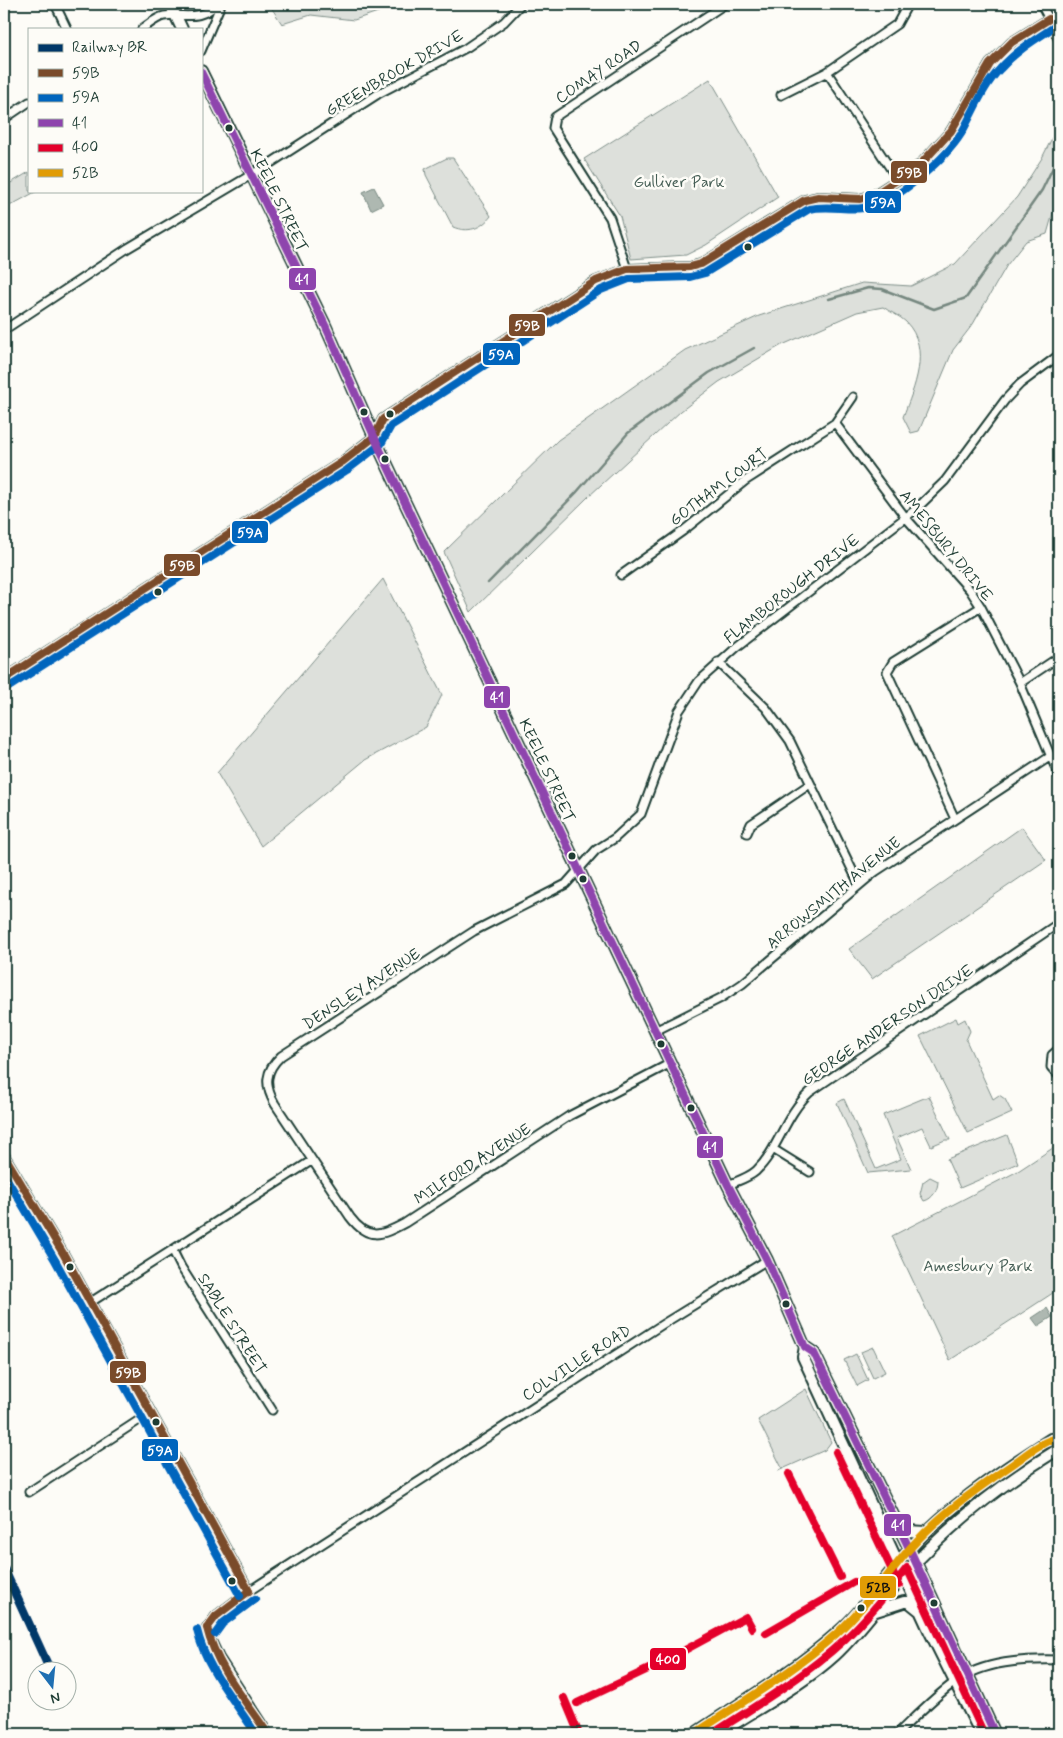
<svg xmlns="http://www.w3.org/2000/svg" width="1063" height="1738" font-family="Mynerve,sans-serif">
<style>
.green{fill:#dde0db;stroke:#7e8e88}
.water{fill:#aeb8b1;stroke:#75877f}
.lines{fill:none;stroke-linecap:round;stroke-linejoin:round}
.stream{stroke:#75877f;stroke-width:2.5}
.minor-casing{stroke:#1f3d34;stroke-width:11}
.tertiary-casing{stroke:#1f3d34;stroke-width:12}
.secondary-casing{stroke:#1f3d34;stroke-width:14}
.minor{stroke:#fdfcf7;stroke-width:7}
.tertiary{stroke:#fdfcf7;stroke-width:9}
.secondary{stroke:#fdfcf7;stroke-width:10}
.bus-1-casing{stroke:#fdfcf7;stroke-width:11}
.bus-2-casing{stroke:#fdfcf7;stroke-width:11}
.bus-3-casing{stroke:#fdfcf7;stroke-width:11}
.bus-4-casing{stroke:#fdfcf7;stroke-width:11}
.bus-5-casing{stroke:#fdfcf7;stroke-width:11}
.bus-1{stroke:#7a4b2a;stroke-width:8}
.bus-2{stroke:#0065bd;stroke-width:8}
.bus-3{stroke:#8e44ad;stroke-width:8}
.bus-4{stroke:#e4002b;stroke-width:8}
.bus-5{stroke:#e19c05;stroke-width:8}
.rail-1-casing{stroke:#fdfcf7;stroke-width:12}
.rail-1{stroke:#003768;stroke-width:9}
.bus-dot{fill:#1f3d34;stroke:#fdfcf7;stroke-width:2}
.labels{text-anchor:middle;stroke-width:5;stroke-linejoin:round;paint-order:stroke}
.street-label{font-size:16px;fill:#1f3d34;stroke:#fdfcf7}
.park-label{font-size:16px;fill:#455e55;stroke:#fdfcf7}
.line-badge{stroke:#fdfcf7;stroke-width:2}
.badge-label{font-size:14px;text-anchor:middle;font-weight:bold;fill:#fff}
.pale-badge-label{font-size:14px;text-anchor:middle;font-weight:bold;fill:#111}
</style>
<rect width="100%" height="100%" fill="#fdfcf7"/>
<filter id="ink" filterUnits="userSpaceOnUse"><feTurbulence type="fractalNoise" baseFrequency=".02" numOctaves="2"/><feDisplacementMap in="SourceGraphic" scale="10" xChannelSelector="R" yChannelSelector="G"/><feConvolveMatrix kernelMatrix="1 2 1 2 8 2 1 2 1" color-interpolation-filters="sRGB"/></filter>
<g filter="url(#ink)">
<path class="green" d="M269 4H402L354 20 311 15 282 24Z
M710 79 778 197 706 245 686 255 631 259 620 216 584 159Z
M1059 124V192L1047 234 1026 241 1007 265 973 324 953 350 919 431 911 433 903 417C914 388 932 349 906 322 900 316 890 312 883 307L857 312 780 346 719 382 681 411 588 497 471 612 444 552 558 440 685 350 759 316 862 283 911 286 955 264 1017 197 1042 158Z
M447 158H453L491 216C481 229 468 233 453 227L426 175 425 169Z
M29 172V191H37L4 209V187Z
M383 579 442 695 426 727 365 760 261 846 217 773Z
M1022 827 1046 860 872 979 849 949Z
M956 1018 958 1023 965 1019 970 1031 966 1040 993 1099 999 1095 1005 1099 1012 1113 968 1133 920 1036Z
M929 1096 950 1140H945L931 1146 922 1127 897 1138 911 1169 868 1173 837 1103 844 1099 876 1169 901 1159 883 1115Z
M1007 1135 1018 1163 960 1188 947 1159Z
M1059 1144V1289L950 1360 892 1236 1018 1171Z
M930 1177 938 1181C938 1189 933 1199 924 1201L920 1194 923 1182Z
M873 1347 885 1372 873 1378 861 1352Z
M856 1354 868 1380 857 1386 844 1360Z
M806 1389 831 1442 825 1450 778 1471 782 1468 758 1420Z"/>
<path class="water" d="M374 187 383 204 371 210 363 192Z
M1047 1308 1052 1317 1038 1326 1032 1318Z"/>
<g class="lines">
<path class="stream" d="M829 299 868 288 882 289 934 309 966 298 1042 190 1059 155
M488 583 576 493 628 433 709 373 754 348"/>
<g class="minor-casing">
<path id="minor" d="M55 4 67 29
M1041 4 1049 19
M142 29C148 25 157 17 164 16 185 13 198 22 217 4
M201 51 221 4
M827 72 898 180
M781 95 827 72 897 24 908 4
M4 119 29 102
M627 269 610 218 553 128 555 117 725 4
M4 330 128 248 266 166 378 94 466 48 504 22 521 4
M835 423 906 518 970 590 981 607 1020 683 1059 776
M621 575 683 531 745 481 835 423 853 397
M718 662 766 708 790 741 859 884
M1020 683 1059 657
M955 819 887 672 893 662 981 607
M747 833 751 824 810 784
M655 1031 721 998 742 984 875 872 1051 756
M1059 1049 1052 1055 1051 1067 1059 1076
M671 1063 569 1116 405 1223C381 1236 368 1241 350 1217L275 1104C264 1085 265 1071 281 1056L474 931 566 884 596 850 615 838 641 814 679 711 699 681 737 647 915 510 945 481 1005 400 1020 384 1059 355
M773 1149 810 1172
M728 1185C737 1181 748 1178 756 1171 779 1149 784 1116 810 1092L1059 923
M173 1251 181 1267 272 1410
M91 1302 311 1161
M29 1492 150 1413
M249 1591 663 1324 767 1260
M897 1734C915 1717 934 1697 955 1682 983 1661 1025 1659 1059 1660"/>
</g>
<g class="tertiary-casing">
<path id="tertiary" d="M4 679 342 462 374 437 383 419 596 281 627 269 690 267 701 264 805 200 818 197 860 199 874 195 920 165 951 131 990 64 1012 42 1049 19 1059 39
M4 1155 64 1255 249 1591 216 1616 207 1628V1632L219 1658 268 1734"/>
</g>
<g class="secondary-casing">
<path id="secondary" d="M170 4 182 29
M201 71 325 325 381 452 620 957 728 1185 767 1260 805 1347 814 1353 910 1550 995 1734
M805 1347 803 1357 929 1630 981 1734
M899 1523 907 1531 926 1532
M876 1611 904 1602H909L919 1610
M694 1734C742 1702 793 1672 836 1634 871 1604 893 1563 926 1532 964 1496 1007 1467 1051 1439L1059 1438
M718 1734C756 1709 801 1686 835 1655 861 1631 880 1602 904 1575 949 1525 1000 1485 1057 1450L1059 1445"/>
</g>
<use href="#minor" class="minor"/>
<use href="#tertiary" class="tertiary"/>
<use href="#secondary" class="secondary"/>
<g class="bus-1-casing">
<path id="bus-1" d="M4 679 342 462 374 437 383 419 596 281 627 269 690 267 701 264 805 200 818 197 860 199 874 195 920 165 951 131 990 64 1012 42 1049 19
M4 1155 64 1255 249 1591
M207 1628C216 1667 246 1701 268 1734
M207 1628 216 1616 249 1591"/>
</g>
<g class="bus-2-casing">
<path id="bus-2" d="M9 687 347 470 381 444 391 426 601 290 629 279 690 277 705 273 809 209C831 204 855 213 877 205 903 195 946 158 961 134 973 113 983 86 1000 69 1016 51 1034 40 1054 27
M4 1174 55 1260 240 1596
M197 1630C206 1669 235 1701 256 1734
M215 1634 223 1623 255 1599"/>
</g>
<g class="bus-3-casing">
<path id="bus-3" d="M201 72 325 325 381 452 728 1185 767 1260 805 1347 814 1353 910 1550 995 1734"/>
</g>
<g class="bus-4-casing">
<path id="bus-4" d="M836 1452 899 1585
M789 1474 840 1577
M766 1633 854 1582
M564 1698 579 1734
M577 1703 659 1664 746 1617 752 1628
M712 1734C757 1705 804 1677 844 1640 867 1619 887 1593 907 1568L984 1734"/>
</g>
<g class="bus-5-casing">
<path id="bus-5" d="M694 1734C742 1702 793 1672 836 1634 866 1607 887 1574 913 1545 942 1513 978 1488 1013 1464 1027 1454 1043 1440 1059 1438"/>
</g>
<use href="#bus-1" class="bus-1"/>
<use href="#bus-2" class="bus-2"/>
<use href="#bus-3" class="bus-3"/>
<use href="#bus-4" class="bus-4"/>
<use href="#bus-5" class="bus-5"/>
<g class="rail-1-casing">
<path id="rail-1" d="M4 1569 50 1670"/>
</g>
<use href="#rail-1" class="rail-1"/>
</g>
</g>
<g class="bus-dot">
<circle cx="229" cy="128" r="4.5"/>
<circle cx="748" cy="247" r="4.5"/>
<circle cx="364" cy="412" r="4.5"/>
<circle cx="390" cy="414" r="4.5"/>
<circle cx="385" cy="459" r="4.5"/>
<circle cx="158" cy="592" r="4.5"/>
<circle cx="572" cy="856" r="4.5"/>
<circle cx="583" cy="879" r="4.5"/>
<circle cx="661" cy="1044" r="4.5"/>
<circle cx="691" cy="1108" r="4.5"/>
<circle cx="70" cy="1267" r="4.5"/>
<circle cx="786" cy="1304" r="4.5"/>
<circle cx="156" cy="1422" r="4.5"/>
<circle cx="232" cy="1581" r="4.5"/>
<circle cx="934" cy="1603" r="4.5"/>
<circle cx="861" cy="1608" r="4.5"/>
</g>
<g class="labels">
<g class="street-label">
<text transform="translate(598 71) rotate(-34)" y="6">COMAY ROAD</text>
<text transform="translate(394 72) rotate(-30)" y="6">GREENBROOK DRIVE</text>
<text transform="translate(280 200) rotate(64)" y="6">KEELE STREET</text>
<text transform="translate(718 486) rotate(-37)" y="6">GOTHAM COURT</text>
<text transform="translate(947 545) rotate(51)" y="6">AMESBURY DRIVE</text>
<text transform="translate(791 588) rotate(-38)" y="6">FLAMBOROUGH DRIVE</text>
<text transform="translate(548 770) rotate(65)" y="6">KEELE STREET</text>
<text transform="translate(833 892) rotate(-39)" y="6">ARROWSMITH AVENUE</text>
<text transform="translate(361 988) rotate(-33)" y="6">DENSLEY AVENUE</text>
<text transform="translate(887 1024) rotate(-34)" y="6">GEORGE ANDERSON DRIVE</text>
<text transform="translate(472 1163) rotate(-33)" y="6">MILFORD AVENUE</text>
<text transform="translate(233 1323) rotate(58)" y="6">SABLE STREET</text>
<text transform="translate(576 1362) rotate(-33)" y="6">COLVILLE ROAD</text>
</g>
<g class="park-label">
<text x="679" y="187">Gulliver Park</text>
<text x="978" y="1271">Amesbury Park</text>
</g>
</g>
<g class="line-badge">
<rect x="890" y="160" width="38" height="24" rx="5" fill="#7a4b2a"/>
<rect x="864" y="190" width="38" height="24" rx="5" fill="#0065bd"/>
<rect x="288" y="267" width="29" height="24" rx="5" fill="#8e44ad"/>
<rect x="508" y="313" width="38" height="24" rx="5" fill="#7a4b2a"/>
<rect x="482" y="342" width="39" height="24" rx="5" fill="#0065bd"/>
<rect x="231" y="520" width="38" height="24" rx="5" fill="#0065bd"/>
<rect x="163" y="553" width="38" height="24" rx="5" fill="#7a4b2a"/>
<rect x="483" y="685" width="28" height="24" rx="5" fill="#8e44ad"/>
<rect x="696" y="1135" width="28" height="24" rx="5" fill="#8e44ad"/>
<rect x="109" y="1360" width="38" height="24" rx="5" fill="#7a4b2a"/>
<rect x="141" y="1438" width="38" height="24" rx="5" fill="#0065bd"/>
<rect x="883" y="1513" width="29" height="24" rx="5" fill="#8e44ad"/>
<rect x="859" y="1575" width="38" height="24" rx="5" fill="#e19c05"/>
<rect x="649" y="1647" width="38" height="24" rx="5" fill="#e4002b"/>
</g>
<g class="badge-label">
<text x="909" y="177">59B</text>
<text x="883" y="207">59A</text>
<text x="302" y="284">41</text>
<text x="527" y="330">59B</text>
<text x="501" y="359">59A</text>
<text x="250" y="537">59A</text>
<text x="182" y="570">59B</text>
<text x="497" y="702">41</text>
<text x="710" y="1152">41</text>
<text x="128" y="1377">59B</text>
<text x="160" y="1455">59A</text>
<text x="898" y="1530">41</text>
<text x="668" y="1664">400</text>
</g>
<g class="pale-badge-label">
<text x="878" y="1592">52B</text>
</g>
<rect width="1063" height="1738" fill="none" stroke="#fdfcf7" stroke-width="20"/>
<rect x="10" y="10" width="1043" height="1718" fill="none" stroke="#1f3d34" stroke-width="2" filter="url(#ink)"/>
<rect x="28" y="28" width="175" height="165" fill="#fdfcf7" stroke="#a4b0a9"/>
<rect x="38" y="44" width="25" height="8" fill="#003768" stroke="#a4b0a9"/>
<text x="72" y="52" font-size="15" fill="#1f3d34">Railway BR</text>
<rect x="38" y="69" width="25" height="8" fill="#7a4b2a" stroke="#a4b0a9"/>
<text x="72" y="78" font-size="15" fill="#1f3d34">59B</text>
<rect x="38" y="94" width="25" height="8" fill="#0065bd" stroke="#a4b0a9"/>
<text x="72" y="102" font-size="15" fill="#1f3d34">59A</text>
<rect x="38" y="119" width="25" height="8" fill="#8e44ad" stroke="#a4b0a9"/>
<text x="72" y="128" font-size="15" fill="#1f3d34">41</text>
<rect x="38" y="144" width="25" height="8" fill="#e4002b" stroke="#a4b0a9"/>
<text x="72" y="152" font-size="15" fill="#1f3d34">400</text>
<rect x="38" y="169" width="25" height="8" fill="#e19c05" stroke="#a4b0a9"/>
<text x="72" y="178" font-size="15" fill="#1f3d34">52B</text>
<g transform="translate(52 1686) rotate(164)"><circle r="24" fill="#fdfcf7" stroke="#a4b0a9"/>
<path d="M0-4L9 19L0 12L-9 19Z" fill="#1f6fb2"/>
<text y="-8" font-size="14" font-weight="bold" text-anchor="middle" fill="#1f3d34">N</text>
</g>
</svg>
